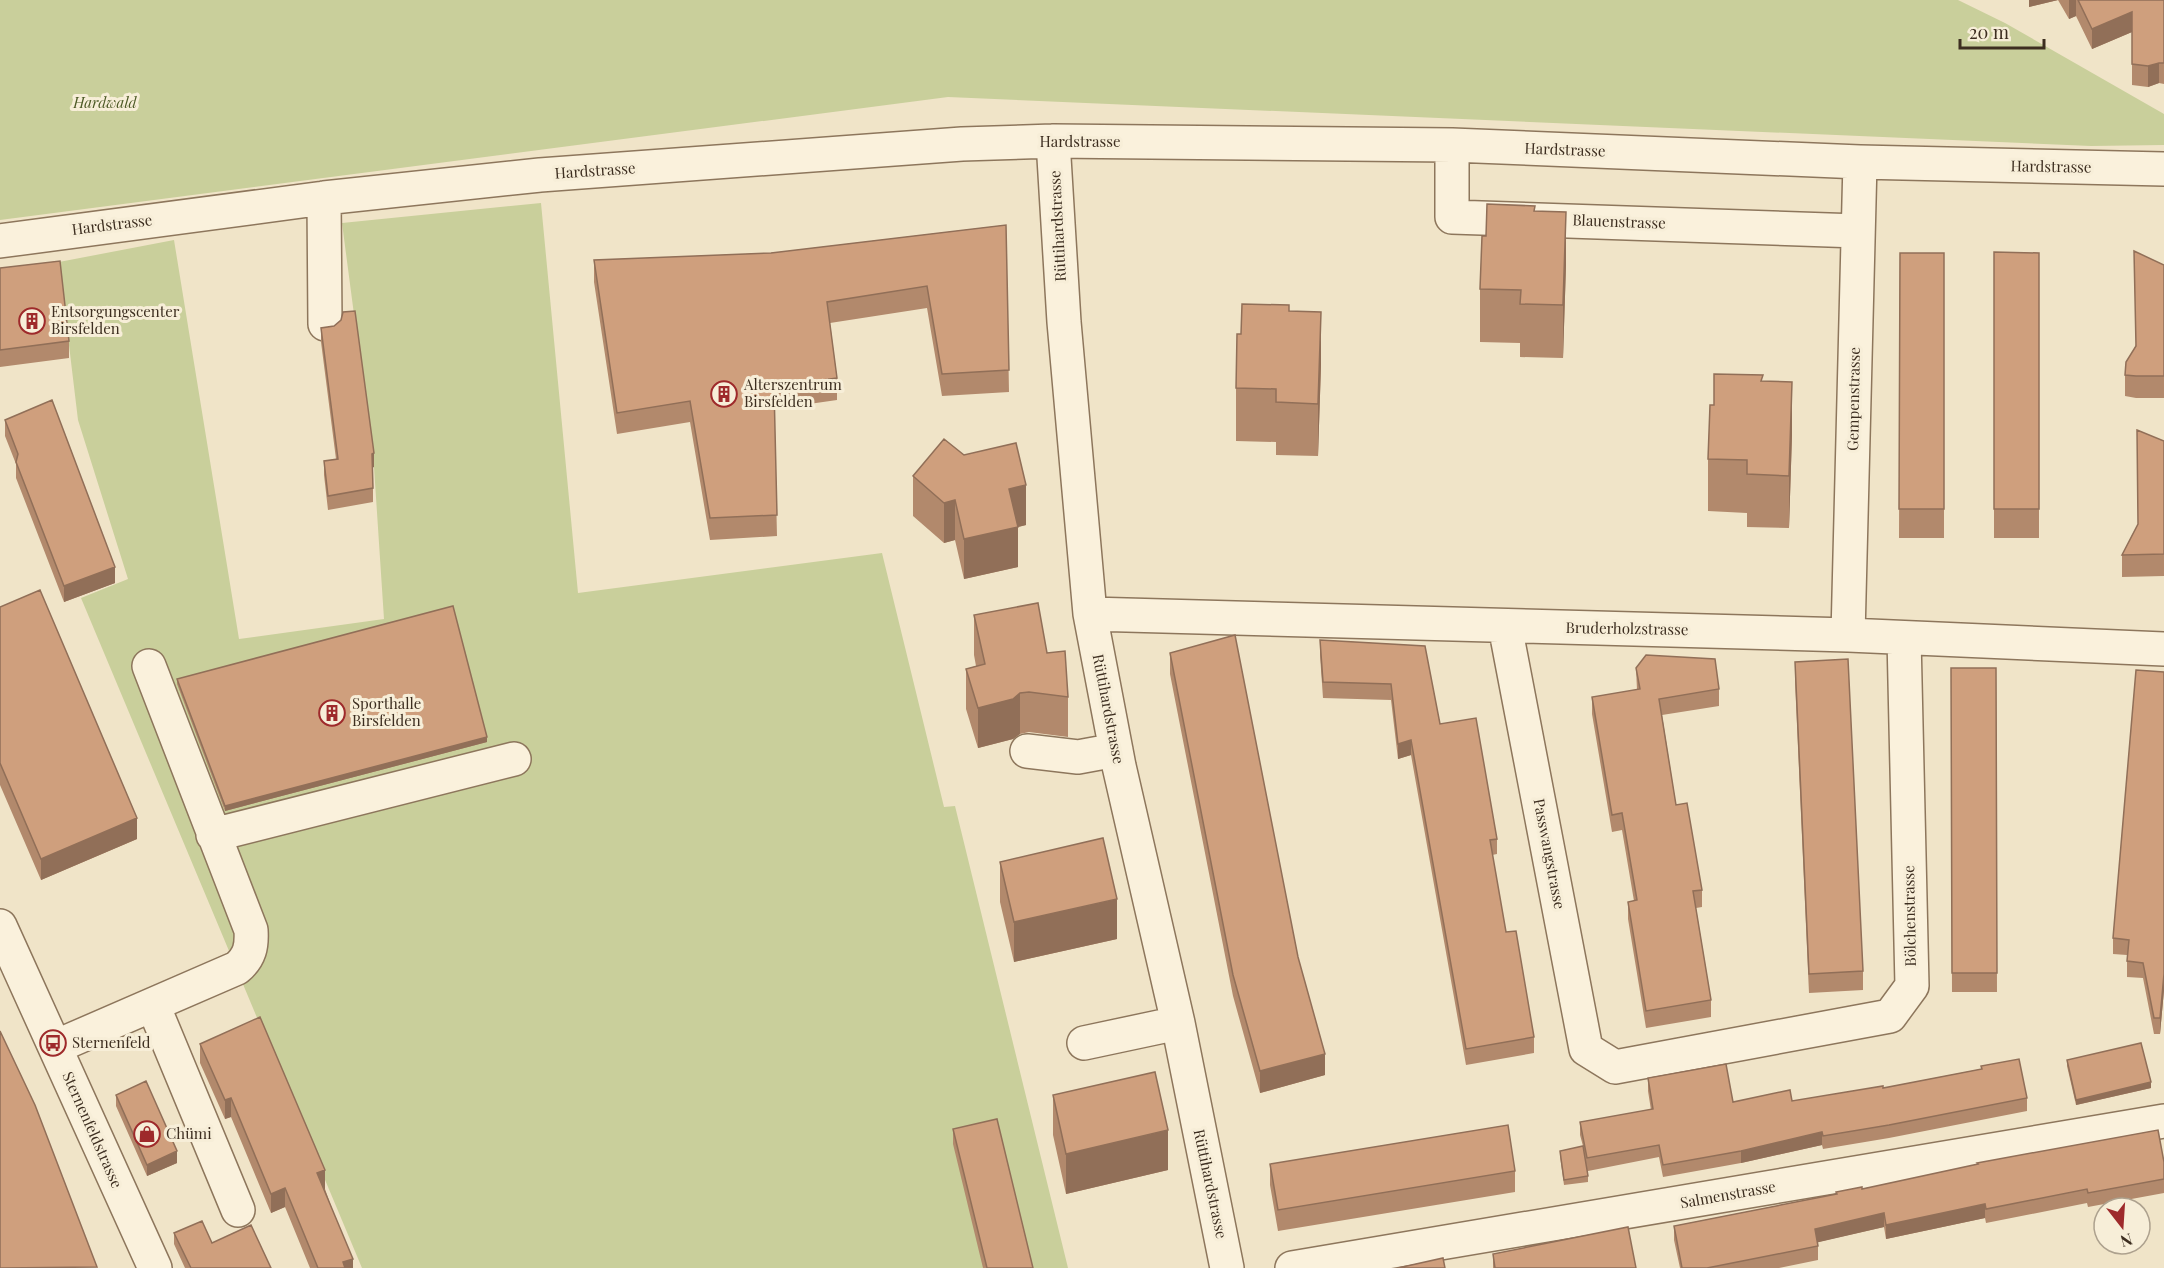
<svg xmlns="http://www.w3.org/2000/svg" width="2164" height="1268" font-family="'Playfair Display',serif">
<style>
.green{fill:#c9cf9b}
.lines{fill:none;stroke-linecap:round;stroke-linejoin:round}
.minor-casing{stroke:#8d765c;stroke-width:36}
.minor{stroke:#faf1dc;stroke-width:33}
.wall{fill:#b2896c}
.shaded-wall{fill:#916f58}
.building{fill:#cf9f7d;stroke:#916f58;stroke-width:1.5}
.labels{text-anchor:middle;stroke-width:6;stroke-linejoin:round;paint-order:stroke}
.park-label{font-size:15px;font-style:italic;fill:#4d5a26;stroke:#f7eed8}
.street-label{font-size:15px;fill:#3d2e20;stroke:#f7eed8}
.poi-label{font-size:15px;fill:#3d2e20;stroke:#f7eed8;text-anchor:start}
</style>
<rect width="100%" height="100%" fill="#f0e4c8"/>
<path class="green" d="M0 0H1958L2005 23 2164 114V145L2091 146 948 97 0 220Z
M541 203 578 593 882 553 944 807 955 806 1068 1268H362L81 598 128 579 78 420 59 262 174 240 239 639 384 619 374 467 342 223Z"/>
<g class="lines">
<g class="minor-casing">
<path id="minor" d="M1053 141 1064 322 1090 614 1119 766 1178 1023 1227 1268
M1452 145V217L1858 231
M324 198 325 324
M0 241 324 198 540 175 962 144 1053 141 1452 145 1860 162 2164 169
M1090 614 1848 635 2164 649
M1505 626 1586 1049 1615 1067 1890 1016 1912 986 1904 638
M1848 635 1860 162
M1027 751 1078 757 1116 750
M213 835 514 759
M0 926 155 1268
M153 1005 238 1210
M1084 1043 1178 1023
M55 1047 237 968C250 957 252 946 251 930L149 666
M1292 1268 2164 1121"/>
</g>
<use href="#minor" class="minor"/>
</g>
<path class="wall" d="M2029 0H2164V84L2159 83 2148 87 2132 85V32L2092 49 2076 16 2069 19 2058 0 2029 7Z
M1535 211 1566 265 1563 358 1520 357V343L1480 342V289L1486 236Z
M1006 225 1009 392 942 396 927 308 830 323 837 378V400L774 409 777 536 710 540 690 422 617 434 594 282V260L771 253Z
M1994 252 2039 253V538H1994Z
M1900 253H1944V538H1899Z
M2164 265V398H2136L2125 396V375Z
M0 268 69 341V358L0 367Z
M1289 311 1321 365 1318 456 1276 455V442L1236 441V388L1241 334Z
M321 328 374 467H373V502L328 510 324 475V461L336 459 321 342Z
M1763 381 1792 435 1789 528 1747 527V513L1708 511V459L1714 405Z
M5 420 115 583 64 602 16 478V464L5 436Z
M2164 441V576L2122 577V555L2138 524Z
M913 476 1026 525 1018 527V567L964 579 955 540 944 543 913 516Z
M0 607 137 839 41 880 0 785Z
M974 615 1068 697V737L1029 732 1020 734 1013 739 978 748 966 709V669L976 666 974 655Z
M1320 640 1425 646 1440 724 1497 839V854L1492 855 1506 932 1534 1037V1053L1466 1065 1411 755 1398 759 1391 700 1323 698 1320 655Z
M1170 653 1298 957 1325 1075 1260 1093 1233 996 1170 674Z
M1795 662 1863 971V990L1809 993 1795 681Z
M1636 668 1719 689V706L1662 715 1676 805 1702 890V907L1696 908 1711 1000V1017L1646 1028 1628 919V902L1634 901 1622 830 1612 832 1592 714V697L1637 690Z
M1951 668H1996L1997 992H1952Z
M2164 672V990L2160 1034H2154L2143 978 2127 977V955L2113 954V938Z
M177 679 487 742 225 811 177 684Z
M1000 862 1117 939 1014 962 1000 902Z
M200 1044 325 1189 353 1268H310L285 1207 271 1213 231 1117 225 1119 200 1063Z
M2067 1060 2151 1088 2076 1105 2067 1066Z
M1981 1066 2027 1098V1111L1889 1138 1823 1149 1822 1145 1741 1163 1663 1177 1659 1157 1588 1171V1182L1564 1185 1560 1156V1151L1583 1146 1580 1135V1122L1651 1110 1648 1091V1078L1733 1102 1792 1101 1883 1088 1981 1069Z
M116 1095 177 1163 147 1176 116 1106Z
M1053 1095 1168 1170 1066 1194 1053 1135Z
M953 1129 1033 1268H983L953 1144Z
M2164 1162V1193L2088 1207 2087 1203 1986 1223 1985 1218 1886 1239 1884 1227 1818 1242V1260L1779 1268H1680L1674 1240V1226L1862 1189Z
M1270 1164 1515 1171V1192L1278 1231 1270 1185Z
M174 1233 212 1243 271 1268H185L174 1244Z
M1493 1254 1636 1268H1493Z"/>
<path class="shaded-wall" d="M2029 0H2058L2029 7Z
M2069 0H2076V16L2069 19Z
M2132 12V32L2092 49V29Z
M2159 63V83L2148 87V66Z
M1566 212V265L1563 358V305Z
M1321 312V365L1318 456V404Z
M1792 382V435L1789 528V476Z
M374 453V467L372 468V454Z
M1026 485V525L1018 527V567L964 579V539L1009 489Z
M955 500V540L944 543V503Z
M115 567V583L64 602V586Z
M1020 693V734L1013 739 978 748V708Z
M487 737V742L225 811V806Z
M1411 740V755L1398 759V744Z
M137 818V839L41 880V859Z
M1117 899V939L1014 962V922Z
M2164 974V990L2160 1034V1018Z
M1325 1054V1075L1260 1093V1071Z
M2151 1082V1088L2076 1105V1100Z
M231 1098V1117L225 1119V1100Z
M1168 1130V1170L1066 1194V1154Z
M1822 1132V1145L1741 1163V1151Z
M177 1151V1163L147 1176V1165Z
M325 1170V1189L317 1192V1173Z
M285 1188V1207L271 1213V1194Z
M1985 1204V1218L1886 1239V1225Z
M1884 1213V1227L1815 1243V1229Z
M353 1259V1268H343V1262Z"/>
<path class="building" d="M2078 0H2164V63H2159L2148 66 2132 64V12L2092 29Z
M1487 204 1535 206 1534 211 1566 212 1563 305 1520 304 1521 290 1480 289 1482 236H1486Z
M1006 225 1009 370 942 374 927 286 827 302 837 378 774 387 777 515 710 518 690 401 617 413 594 260 771 253Z
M2134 251 2164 265V376H2136L2125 375 2126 362 2136 346Z
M1994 252 2039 253V509H1994Z
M1900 253H1944V509H1899Z
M60 261 69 341 0 350V268Z
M1242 304 1289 305V311L1321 312 1318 404 1276 402V389L1236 388 1237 334H1241Z
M355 311 374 453 372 454 373 488 328 496 324 461 338 459 321 328 334 326 341 320 343 312Z
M1714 374 1763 375 1761 381 1792 382 1789 476 1747 474V460L1708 459 1710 405H1714Z
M52 400 115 567 64 586 16 462 18 454 5 420Z
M2137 430 2164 441V554L2122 555 2138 524Z
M944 439 964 455 1016 443 1026 485 1009 489 1018 527 964 539 955 500 944 503 913 476Z
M40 590 137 818 41 859 0 763V607Z
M1038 603 1047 653 1065 651 1068 697 1029 692 1020 693 1013 699 978 708 966 669 985 664 974 615Z
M453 606 487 737 225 806 177 679Z
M1235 635 1298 957 1325 1054 1260 1071 1233 975 1170 653Z
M1320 640 1425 646 1440 724 1476 718 1497 839 1490 840 1506 932 1516 931 1534 1037 1466 1049 1411 740 1398 744 1391 684 1323 682Z
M1646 655 1715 659 1719 689 1659 699 1676 805 1687 803 1702 890 1693 891 1711 1000 1646 1011 1628 902 1637 900 1622 813 1612 815 1592 697 1640 689 1636 668Z
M1848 659 1863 971 1809 974 1795 662Z
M1951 668H1996L1997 973H1952Z
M2136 670 2164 672V974L2160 1018H2154L2143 963 2127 961 2129 940 2113 938Z
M1103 838 1117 899 1014 922 1000 862Z
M260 1017 325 1170 317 1173 353 1259 343 1262 345 1268H318L285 1188 271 1194 231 1098 225 1100 200 1044Z
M0 1031 35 1105 97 1267 0 1268Z
M2141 1043 2151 1082 2076 1100 2067 1060Z
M2019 1059 2027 1098 1889 1125 1823 1136 1822 1132 1741 1151 1663 1165 1659 1145 1587 1158 1580 1122 1653 1109 1648 1078 1726 1064 1733 1102 1790 1090 1792 1101 1883 1086V1088L1982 1069 1981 1066Z
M1155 1072 1168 1130 1066 1154 1053 1095Z
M146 1081 177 1151 147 1165 116 1095Z
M997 1119 1033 1268H987L953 1129Z
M1508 1125 1515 1171 1278 1210 1270 1164Z
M2158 1130 2164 1162V1179L2088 1193 2087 1189 1986 1209 1985 1204 1886 1225 1884 1213 1815 1229 1818 1246 1707 1268H1682L1674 1226 1837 1194 1836 1192 1862 1187V1189L1978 1164 1977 1163Z
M1583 1146 1588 1176 1564 1180 1560 1151Z
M202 1221 212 1243 251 1225 271 1268H191L174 1233Z
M1628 1227 1636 1268H1495L1493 1254Z
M1443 1258 1445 1268H1398Z"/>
<defs>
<g id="building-ring" transform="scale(1.35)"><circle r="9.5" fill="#f7eed8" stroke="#9e2a2b" stroke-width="1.5"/><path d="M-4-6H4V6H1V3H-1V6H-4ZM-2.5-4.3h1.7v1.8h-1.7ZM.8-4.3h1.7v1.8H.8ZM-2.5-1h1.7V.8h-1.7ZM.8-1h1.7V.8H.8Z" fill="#9e2a2b"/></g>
<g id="bus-ring" transform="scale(1.35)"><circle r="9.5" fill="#f7eed8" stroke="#9e2a2b" stroke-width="1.5"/><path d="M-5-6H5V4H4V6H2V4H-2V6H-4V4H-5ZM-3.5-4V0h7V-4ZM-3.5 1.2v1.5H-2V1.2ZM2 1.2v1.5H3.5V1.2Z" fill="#9e2a2b"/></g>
<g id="shop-ring" transform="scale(1.35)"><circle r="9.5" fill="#f7eed8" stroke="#9e2a2b" stroke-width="1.5"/><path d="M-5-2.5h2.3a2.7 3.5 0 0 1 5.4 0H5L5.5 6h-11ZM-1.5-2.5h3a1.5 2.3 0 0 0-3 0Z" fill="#9e2a2b"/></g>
</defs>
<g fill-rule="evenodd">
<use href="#building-ring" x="32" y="321"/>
<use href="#building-ring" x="724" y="394"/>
<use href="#building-ring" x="332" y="713"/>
<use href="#bus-ring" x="53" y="1043"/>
<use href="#shop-ring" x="147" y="1134"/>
</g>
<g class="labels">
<g class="park-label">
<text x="105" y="108">Hardwald</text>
</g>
<g class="street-label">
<text x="1080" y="147">Hardstrasse</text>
<text transform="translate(1565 150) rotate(2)" y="5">Hardstrasse</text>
<text transform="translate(2051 167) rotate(1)" y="5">Hardstrasse</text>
<text transform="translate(595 171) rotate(-4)" y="5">Hardstrasse</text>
<text transform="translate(1619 222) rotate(2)" y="5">Blauenstrasse</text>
<text transform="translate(112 225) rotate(-7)" y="5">Hardstrasse</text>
<text transform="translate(1058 226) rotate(-93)" y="5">Rüttihardstrasse</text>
<text transform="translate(1854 399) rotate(-89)" y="5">Gempenstrasse</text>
<text transform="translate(1627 629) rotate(1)" y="5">Bruderholzstrasse</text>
<text transform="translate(1108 709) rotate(79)" y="5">Rüttihardstrasse</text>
<text transform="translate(1549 854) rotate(79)" y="5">Passwangstrasse</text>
<text transform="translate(1910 916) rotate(-91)" y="5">Bölchenstrasse</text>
<text transform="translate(92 1130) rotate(66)" y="5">Sternenfeldstrasse</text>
<text transform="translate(1210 1184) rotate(78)" y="5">Rüttihardstrasse</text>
<text transform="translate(1728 1195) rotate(-10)" y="5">Salmenstrasse</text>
</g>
<g class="poi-label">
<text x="51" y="317">Entsorgungscenter<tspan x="51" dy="17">Birsfelden</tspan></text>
<text x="744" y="390">Alterszentrum<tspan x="744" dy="17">Birsfelden</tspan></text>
<text x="352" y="709">Sporthalle<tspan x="352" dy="17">Birsfelden</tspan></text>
<text x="72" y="1048">Sternenfeld</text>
<text x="166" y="1139">Chümi</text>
</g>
</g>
<g transform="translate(2122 1226) rotate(163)"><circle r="28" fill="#f7eed8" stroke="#ada18e" stroke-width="1.5"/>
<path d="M0-4.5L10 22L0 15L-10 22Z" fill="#9e2a2b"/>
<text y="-9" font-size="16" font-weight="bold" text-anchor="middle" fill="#3d2e20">N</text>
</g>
<path d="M1960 39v9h84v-9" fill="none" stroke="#3d2e20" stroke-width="3"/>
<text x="1969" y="39" font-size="18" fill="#3d2e20" stroke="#f7eed8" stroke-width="4.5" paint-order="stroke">20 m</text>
</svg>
